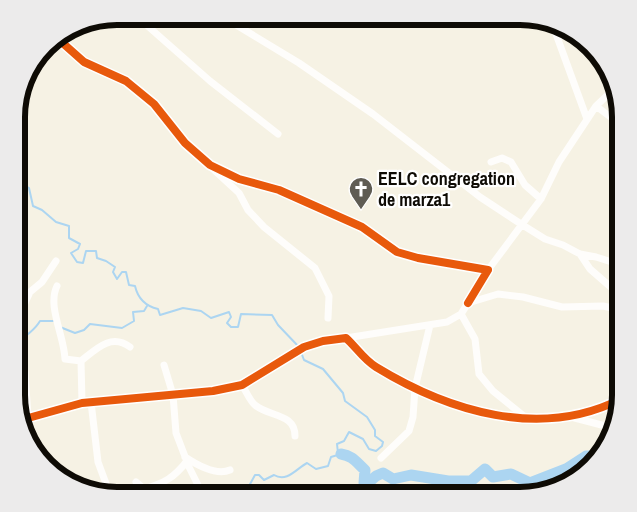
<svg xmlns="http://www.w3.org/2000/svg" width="637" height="512" font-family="'Archivo Narrow',sans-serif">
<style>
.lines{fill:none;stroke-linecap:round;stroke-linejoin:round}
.stream{stroke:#acd5f1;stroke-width:2}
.river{stroke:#acd5f1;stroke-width:11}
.minor{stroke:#fefdfb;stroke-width:7}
.cycleway-casing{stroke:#fff;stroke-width:11}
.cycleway{stroke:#e8590c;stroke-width:8}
.labels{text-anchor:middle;stroke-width:4.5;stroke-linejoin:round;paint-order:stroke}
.poi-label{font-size:18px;font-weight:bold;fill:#0e0b05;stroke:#fff;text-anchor:start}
.rim{fill:none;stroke:#0e0b05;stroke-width:6}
</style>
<rect width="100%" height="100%" fill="#f6f2e4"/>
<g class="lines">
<path class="stream" d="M17 181 29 188 33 206 42 210 56 222 69 226V238L80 244 78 249 71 253 77 262 83 263 86 251H96L97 258 106 261 115 267 113 272 117 279 122 272H126L129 285 135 286C138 299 145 306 158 309L160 315 183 308 201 311 211 318 229 312 231 317 227 323 231 327H238L241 314 272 315 278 325 299 347
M60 327 75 333 84 330 90 324 122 328 134 321 133 312 144 311 147 306
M17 340C24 339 36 328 40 321H53
M227 496 237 493 243 496
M247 496 250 493 249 486 255 475H259L264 480 274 475C287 483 297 468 307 463L316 469 328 466 331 457 341 454 338 453 337 444 344 441 349 432 363 439 369 449 376 451 382 446 383 442 375 436V430L367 417 345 401 343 393 323 369 304 360 301 352"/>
<path class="river" d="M341 454C353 456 356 462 365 470L364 483 366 485 376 476 383 473 393 479 411 475 448 481H471L485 469 493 477 511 474 530 483 566 469 586 456H598"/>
<path class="minor" d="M228 20 299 63 373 114 480 197 521 224 545 239 563 245 580 254 596 257 621 265
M142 21 210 81 278 134
M552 23 587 119
M57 38 84 62 126 81 154 104 185 143 210 165 239 179 279 190 362 227 397 252 418 258 488 270 468 303
M596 106 621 125
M491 162 502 158 511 162 525 185 541 199
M214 170 239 193 248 210 264 227 315 268 329 296 328 318
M17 234 20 232
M580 254 590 269 621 296
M488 270 541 199 559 162 596 106 615 88
M57 286C47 306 64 335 65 359L81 361C96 349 111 333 130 347
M17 313 23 307 30 292 42 282 56 261
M461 314 475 339 479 374 493 391 525 417
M346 338 447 322 461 314 468 303 498 294 523 297 562 307 603 306 621 310
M81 361 82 403
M164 365 173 395 176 433 189 467 203 495
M25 372 28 417
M242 385C246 391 250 401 255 405 269 417 295 413 295 436
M91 402 98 462 108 489
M571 417 613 428
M21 420 82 403 213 391 242 385 304 347 323 341 346 338C356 347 364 360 376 367 448 411 540 440 621 399
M185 457C197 465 216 476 230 470
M381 458 409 431 413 417 415 388 430 325
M136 482 144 489C164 483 174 478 187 461
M160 496 162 483
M195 496 201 490"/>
<g class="cycleway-casing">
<path id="cycleway" d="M57 38 84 62 126 81 154 104 185 143 210 165 239 179 279 190 362 227 397 252 418 258 488 270 468 303
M21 420 82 403 213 391 242 385 304 347 323 341 346 338C356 347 364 360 376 367 448 411 540 440 621 399"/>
</g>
<use href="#cycleway" class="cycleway"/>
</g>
<defs>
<g id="church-pin" transform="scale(1.25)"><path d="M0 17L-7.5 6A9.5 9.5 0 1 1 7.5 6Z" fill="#5f5c53" stroke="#fff"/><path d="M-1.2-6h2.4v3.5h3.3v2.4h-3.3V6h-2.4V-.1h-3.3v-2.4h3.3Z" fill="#fff"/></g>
</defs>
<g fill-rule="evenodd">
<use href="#church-pin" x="361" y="189"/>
</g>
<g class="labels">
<g class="poi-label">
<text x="378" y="185">EELC congregation<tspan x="378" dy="21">de marza1</tspan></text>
</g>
</g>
<path d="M0 0H637V512H0ZM117 25H520A92 92 0 0 1 612 117V395A92 92 0 0 1 520 487H117A92 92 0 0 1 25 395V117A92 92 0 0 1 117 25Z" fill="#ecebeb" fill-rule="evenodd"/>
<path class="rim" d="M117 25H520A92 92 0 0 1 612 117V395A92 92 0 0 1 520 487H117A92 92 0 0 1 25 395V117A92 92 0 0 1 117 25Z"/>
</svg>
